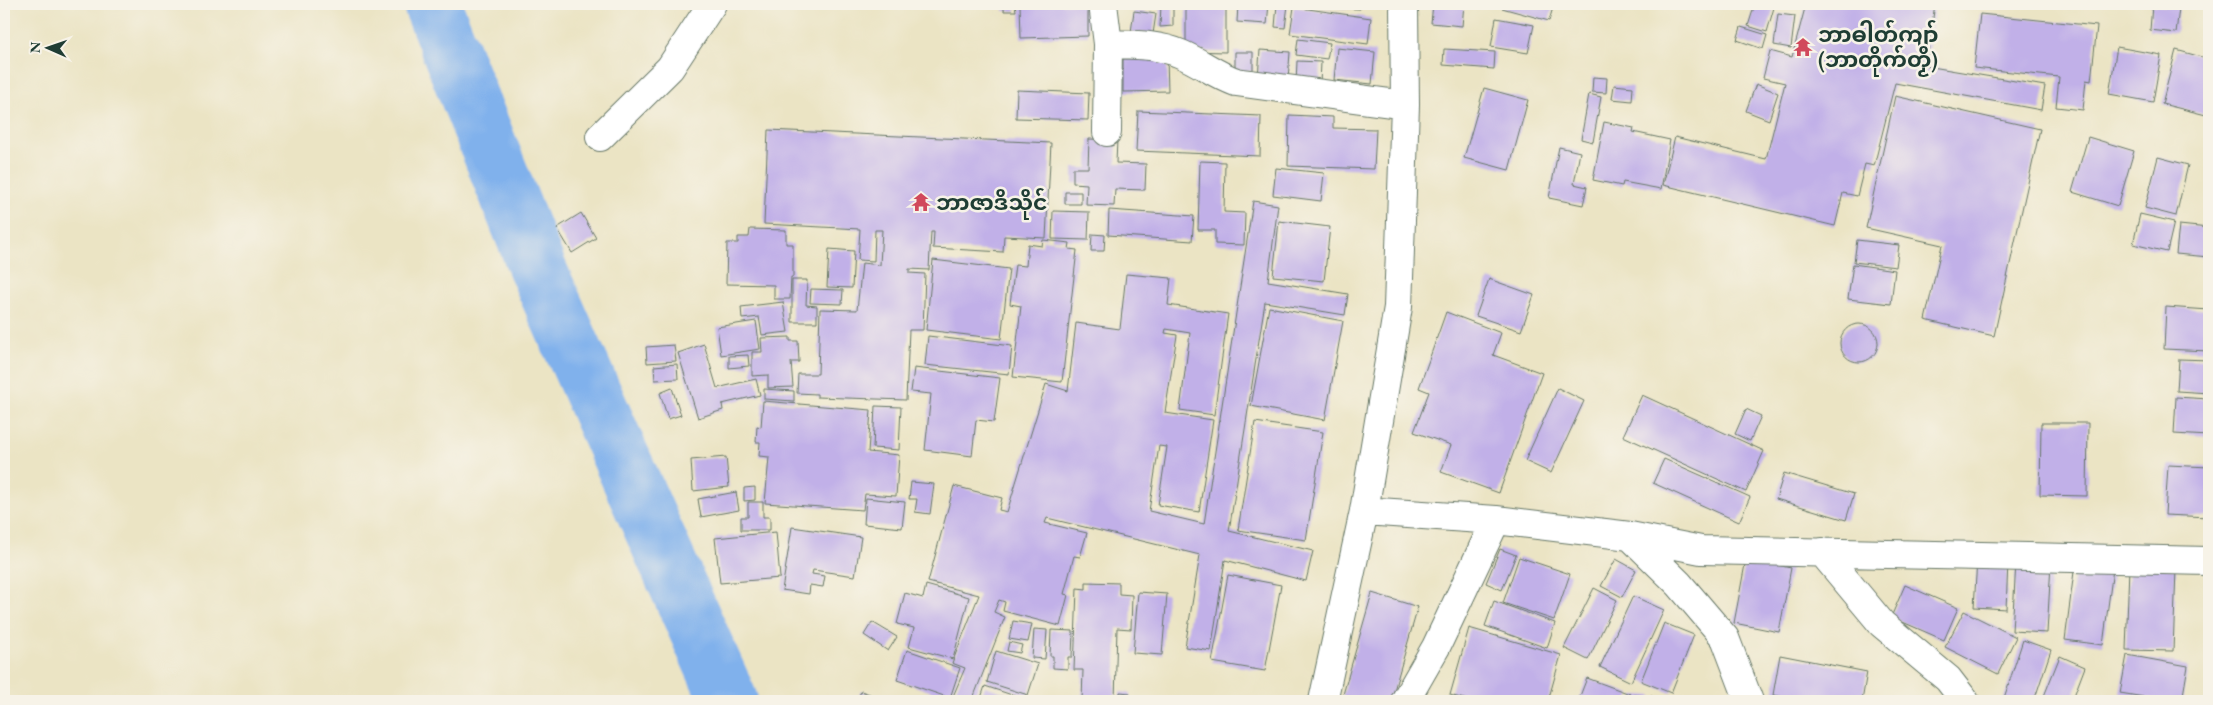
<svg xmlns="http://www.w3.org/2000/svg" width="2213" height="705" font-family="'EB Garamond','Noto Sans Myanmar',serif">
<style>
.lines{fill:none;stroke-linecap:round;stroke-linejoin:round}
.river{stroke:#80b1ec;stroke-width:58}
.building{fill:#c1b0e8}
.minor-casing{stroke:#676;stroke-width:30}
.minor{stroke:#fff;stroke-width:28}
.labels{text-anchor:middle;stroke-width:5;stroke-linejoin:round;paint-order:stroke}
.poi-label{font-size:22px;font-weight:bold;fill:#1f3d34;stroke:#f7f3e8;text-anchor:start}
</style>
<rect width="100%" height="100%" fill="#f7f3e8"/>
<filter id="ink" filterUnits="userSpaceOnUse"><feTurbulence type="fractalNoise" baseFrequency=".02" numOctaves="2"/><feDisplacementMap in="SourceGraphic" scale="10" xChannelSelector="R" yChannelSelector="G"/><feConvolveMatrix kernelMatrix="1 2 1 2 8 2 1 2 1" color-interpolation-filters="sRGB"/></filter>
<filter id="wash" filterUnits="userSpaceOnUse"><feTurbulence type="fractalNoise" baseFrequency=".0096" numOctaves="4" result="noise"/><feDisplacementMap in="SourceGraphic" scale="20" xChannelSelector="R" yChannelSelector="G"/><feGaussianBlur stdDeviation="1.12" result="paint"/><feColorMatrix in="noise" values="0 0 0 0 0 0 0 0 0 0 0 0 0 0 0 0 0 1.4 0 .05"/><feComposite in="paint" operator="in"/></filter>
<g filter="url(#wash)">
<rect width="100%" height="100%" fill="#ebe4c4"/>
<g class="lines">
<path class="river" d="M432 4 538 270 729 701"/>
</g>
<g id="blocks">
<path class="building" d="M1004 4H1015L1016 11H1004Z
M1020 4H1088V36L1021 38Z
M1123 4H1158L1159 6H1123Z
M1161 4H1173V26L1160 27Z
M1238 4H1269L1267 24 1237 22Z
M1277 4 1288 5 1285 28 1275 27Z
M1318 4H1361L1360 9 1318 7Z
M1433 4H1464L1462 26 1431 23Z
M1503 4H1554L1549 21 1502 8Z
M1755 4H1775L1767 32 1748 26Z
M1806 4H1935L1926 66 2045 86 2041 110 1895 83 1874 166 1865 164 1857 196 1843 193 1835 226 1663 185 1675 137 1766 159 1785 83 1763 78 1770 51 1792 57Z
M2152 5 2179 8 2176 33 2150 30Z
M1186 6 1226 7V52L1186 51Z
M1294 7 1371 18 1368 44 1290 34Z
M1134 11 1156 14 1153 34 1131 32Z
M2208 13H2209V35L2206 34Z
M1778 14 1795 16 1791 48 1774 45Z
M1980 14 2097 26 2091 81 2086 80 2083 110 2056 107 2059 77 1974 68Z
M1496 18 1534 25 1528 53 1491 47Z
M1741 27 1767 35 1763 49 1737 40Z
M1298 39 1330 43 1327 59 1296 55Z
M2117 47 2161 55 2153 102 2109 94Z
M1337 48 1375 52 1372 84 1334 80Z
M1444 49 1495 52 1494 69 1443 65Z
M1260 50 1290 52 1288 80 1258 78Z
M2176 50 2209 59V103L2206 115 2162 104Z
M1235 52H1253V71L1235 72Z
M1167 58 1168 91 1123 92V59Z
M1297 61 1321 62 1320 84 1296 83Z
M1593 77 1607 78 1606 93 1592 92Z
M1756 84 1778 93 1769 120 1746 111Z
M1614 85 1633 87 1632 101 1612 99Z
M1484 88 1528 100 1509 170 1464 158Z
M1017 90 1089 93 1088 120 1016 118Z
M1589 94 1601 97 1593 142 1581 139Z
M1895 96 2040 129 1994 336 1925 320 1942 245 1866 228Z
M1138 111 1261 116 1260 156 1136 151Z
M1289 115 1333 117V128L1376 129 1374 169 1288 166Z
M1604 122 1634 128 1633 132 1670 140 1661 189 1623 182 1622 186 1593 180Z
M768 130 1051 143 1046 238 1004 236 1003 252 933 248 934 232H931L929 270 909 269V273L925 274 923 330H909L906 400 817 397V394L797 393 798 374H818L820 309 857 310 862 263 880 265 882 230H875L874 261 858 260 860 229 764 224Z
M2088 137 2134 151 2118 206 2072 192Z
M1089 139 1117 140 1116 163 1146 164 1145 190 1115 189 1114 206 1086 205 1087 184 1073 183V168H1088Z
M1559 147 1580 152 1574 184 1587 187 1583 205 1549 198Z
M2158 157 2188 165 2176 216 2145 208Z
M1200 161 1225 162 1224 212 1245 213 1244 245 1215 244V230H1198Z
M1276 168 1324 173 1321 201 1273 195Z
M1065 192H1081V204H1065Z
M1253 201 1278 205 1268 281 1348 294 1345 315 1265 302 1229 531 1313 551 1306 581 1225 560 1211 651 1185 647 1200 555 1047 518 1045 523 1087 533 1080 557 1074 556 1064 594 1068 595 1060 626 1003 611 1005 602 999 600 994 612 1005 617 972 701H951L965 668 952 663 979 595 928 582 954 486 1002 498 999 510 1007 512 1046 384 1068 391 1076 323 1120 329 1126 274 1171 278 1168 305 1228 314 1214 415 1180 410 1190 333 1166 329 1165 333 1177 335 1165 413 1213 420 1199 512 1158 505 1167 447 1159 446 1149 511 1204 524Z
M1109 210 1194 216 1192 241 1108 235Z
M1053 211 1089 212 1088 240 1052 239Z
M581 213 596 238 572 253 557 228Z
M2140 214 2174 222 2167 252 2133 244Z
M1279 221 1330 227 1324 281 1273 276Z
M2179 225 2209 228V257L2176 254Z
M750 229 786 230V244H793V277H791L790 299H774V285L726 284 727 243H738V237H749Z
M1092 234 1105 235 1104 251H1091Z
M1043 240 1070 243 1069 249 1077 250 1062 382 1013 377 1021 306 1010 304 1015 265 1026 266 1028 244 1042 246Z
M1857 240 1899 245 1896 267 1854 262Z
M829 249 854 251 852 288 827 287Z
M933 260 1009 269 1001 339 926 330Z
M1853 264 1895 270 1891 304 1848 299Z
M1489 279 1534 295 1521 331 1476 316Z
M792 280H807L806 305 817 306V322H792Z
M811 289 843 290 842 304 810 303Z
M783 302 788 332 762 335 759 317 742 319 741 307Z
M1269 307 1343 321 1325 420 1251 406Z
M2166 307 2209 310V351L2164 349Z
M1446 312 1501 333 1493 355 1542 373 1499 493 1441 472 1451 445 1414 432 1429 392 1419 388Z
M756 321 760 349 721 355 717 327Z
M1840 343a19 19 0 1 1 38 0a19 19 0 1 1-38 0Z
M928 336 1012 346 1009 374 925 365Z
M790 337V341H798L799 362H791L793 387 768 388V375L752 376V352H762L761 338Z
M704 344 717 388 756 379 760 395 722 404 723 410 698 418 678 353Z
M674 345 676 361 647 363 646 347Z
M748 355 749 366 729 368V356Z
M2179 359 2209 360V393L2177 391Z
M677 364 678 379 655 380 654 366Z
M914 368 1000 378 994 422 976 420 972 456 925 450 931 394 911 392Z
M672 388 681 415 668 419 660 393Z
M1558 388 1584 401 1551 473 1525 461Z
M764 389 794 391V401L764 399Z
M1642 395 1764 451 1746 492 1623 436Z
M2176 397 2209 399V436L2174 434Z
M763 401 871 410 868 452 899 455 896 496 865 494 863 510 765 503 769 457 759 456 760 442H756L757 426 761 427Z
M875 406 901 407 899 450 873 448Z
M1746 409 1761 416 1750 441 1735 434Z
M1255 422 1323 432 1306 540 1238 530Z
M2041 423H2088L2087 496 2040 495Z
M726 457 729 487 693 491 691 460Z
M1664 459 1750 497 1739 522 1653 483Z
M2168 465 2209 467V517L2165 515Z
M1784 473 1854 494 1846 520 1776 499Z
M911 482 934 484 930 514 915 512 917 499H909Z
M755 487V500L744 501V488Z
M736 492 739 510 701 517 698 499Z
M866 498 905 502 902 528 864 524Z
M748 502H763V517H770V530H741V517H748Z
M792 527 861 537 855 576 813 570 812 574 825 576 823 587 810 585 809 594 782 590Z
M776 532 780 578 720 583 715 538Z
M1500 549 1516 555 1502 590 1486 583Z
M1519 557 1570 574 1554 620 1503 603Z
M1616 559 1636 570 1622 597 1601 586Z
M1746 559 1791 568 1779 632 1734 623Z
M1977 560 2008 562 2006 609 1974 607Z
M2016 562 2051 564 2047 633 2012 631Z
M2075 564 2113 569 2103 645 2065 640Z
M2129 567 2176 569 2173 651 2126 650Z
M1228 575 1281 585 1265 671 1212 662Z
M1086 582 1119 583V594L1132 595 1131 629 1117 628 1115 701H1082L1083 670H1074L1077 588 1086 589Z
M926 585 969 597 953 659 909 647 914 628 897 624 905 593 923 598Z
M1905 585 1958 608 1944 640 1891 617Z
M1594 588 1617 600 1588 660 1564 648Z
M1138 592 1167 594 1162 655 1133 653Z
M1372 593 1418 607 1391 701H1351L1342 698Z
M1633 596 1664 610 1631 682 1600 667Z
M1494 601 1555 623 1547 648 1485 626Z
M1964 611 2016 637 1998 674 1945 647Z
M1013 621 1032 624 1028 642 1009 639Z
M872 622 897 637 888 651 864 635Z
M1664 623 1694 635 1671 693 1641 681Z
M1469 628 1561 655 1548 701H1471L1450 695Z
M1034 629 1047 630 1045 659 1032 658Z
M1051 630 1073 631 1072 657H1068V669L1053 668V656H1050Z
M2023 640 2051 650 2034 701H2003Z
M1009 642 1022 645 1020 653 1007 651Z
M907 650 960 668 950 698 897 680Z
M996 651 1038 664 1028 695 987 682Z
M1780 655 1867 672 1862 701H1805L1773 695Z
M2127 655 2188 666 2182 701H2168L2120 693Z
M2060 656 2085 667 2072 701H2042Z
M1587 678 1630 694 1628 701H1578Z
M985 686 1018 697 1017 701H980Z
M861 691 889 701H857Z
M1120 692 1130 693V701H1120Z
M1634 695 1652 696V701H1634Z
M1666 697 1725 700V701H1666Z"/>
</g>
</g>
<g filter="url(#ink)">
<use href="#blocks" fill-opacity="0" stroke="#676" stroke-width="1"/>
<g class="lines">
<g class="minor-casing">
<path id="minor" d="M1103 4 1108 44 1107 132
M1108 44C1133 45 1157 44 1181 54 1200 62 1216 75 1236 82L1405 105
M600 137 670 68 712 4
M1364 511 1496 520 1630 536 1701 550 2209 561
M1630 536 1679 584 1725 638 1749 701
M1822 552 1882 624 1948 679 1965 701
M1323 701 1364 511 1398 307 1405 105 1404 4
M1405 701 1436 647 1496 520"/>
</g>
<use href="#minor" class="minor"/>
</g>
</g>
<defs>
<g id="temple-bare" transform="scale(1.5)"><path d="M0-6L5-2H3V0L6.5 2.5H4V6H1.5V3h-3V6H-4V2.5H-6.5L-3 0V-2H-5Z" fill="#d1495b" stroke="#f7f3e8" stroke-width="2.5" paint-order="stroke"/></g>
</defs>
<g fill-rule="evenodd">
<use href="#temple-bare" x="1803" y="47"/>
<use href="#temple-bare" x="921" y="202"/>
</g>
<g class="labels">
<g class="poi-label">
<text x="1818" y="42">ဘာဓါတ်ကျာ်<tspan x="1818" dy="25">(ဘာတိုက်တၟိ)</tspan></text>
<text x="936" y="210">ဘာဇာဒိသိုင်</text>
</g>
</g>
<rect width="2213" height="705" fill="none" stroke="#f7f3e8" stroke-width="20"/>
<g transform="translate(48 48) rotate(272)" stroke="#f7f3e8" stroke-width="4" paint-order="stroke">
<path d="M0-4L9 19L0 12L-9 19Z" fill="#1f3d34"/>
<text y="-8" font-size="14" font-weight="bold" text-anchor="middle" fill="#1f3d34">N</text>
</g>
</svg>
